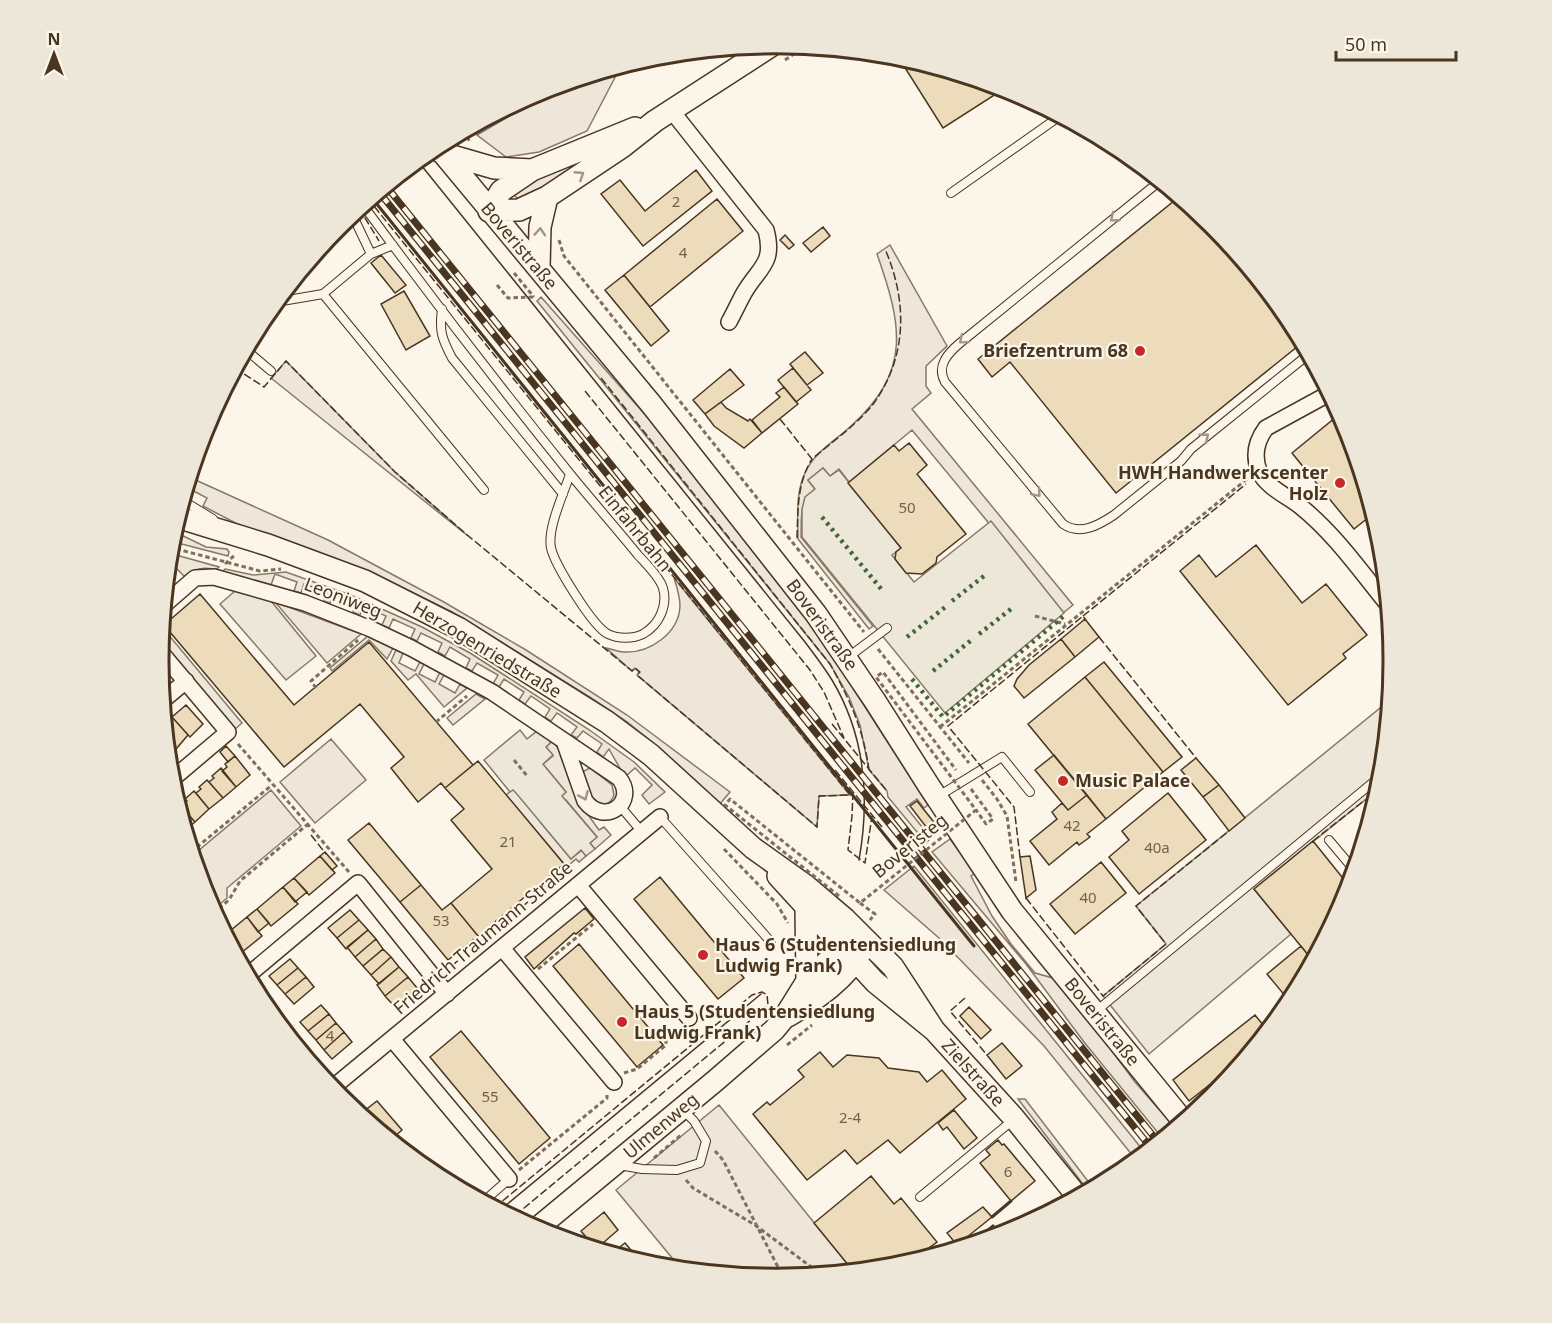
<svg xmlns="http://www.w3.org/2000/svg" width="1552" height="1323" font-family="'Noto Sans',sans-serif">
<style>
.green{fill:#ede6d9;stroke:#887966;stroke-width:1.5}
.parking{fill:#ede7d9;stroke:#887966;stroke-width:1.5}
.building{fill:#ecdcbc;stroke:#4a3520;stroke-width:1.5}
.lines{fill:none;stroke-linecap:round;stroke-linejoin:round}
.lane-casing{stroke:#4a3520;stroke-width:10}
.street-casing{stroke:#4a3520;stroke-width:18}
.secondary-casing{stroke:#4a3520;stroke-width:24}
.path{stroke:#7f6f5c;stroke-width:3;stroke-dasharray:4.5 3;stroke-linecap:butt}
.lane{stroke:#fbf6e9;stroke-width:8}
.street{stroke:#fbf6e9;stroke-width:15}
.secondary{stroke:#fbf6e9;stroke-width:21}
.tram{stroke:#4a3520;stroke-width:1.5}
.rail-casing{stroke:#4a3520;stroke-width:7}
.rail{stroke:#fbf6e9;stroke-width:4.5;stroke-dasharray:14;stroke-linecap:butt}
.path-bridge{stroke:#7f6f5c;stroke-width:3;stroke-dasharray:4.5 3;stroke-linecap:butt}
.hedge{stroke:#436837;stroke-width:4.5;stroke-dasharray:3 4.5;stroke-linecap:butt}
.fence{stroke:#4a3520;stroke-width:1.5;stroke-dasharray:8 3;stroke-linecap:butt}
.wall{stroke:#4a3520;stroke-width:3}
.oneway{stroke:#a29684}
.poi-dot{fill:#c62828;stroke:#fbf6e9;stroke-width:2}
.labels{text-anchor:middle;stroke-width:4.5;stroke-linejoin:round;paint-order:stroke}
.number-label{font-size:15px;fill:#725f47}
.street-label{font-size:18px;fill:#4a3520;stroke:#fbf6e9}
.poi-label{font-size:18px;font-weight:bold;fill:#4a3520;stroke:#fbf6e9;text-anchor:start}
.rim{fill:none;stroke:#4a3520;stroke-width:3}
</style>
<rect width="100%" height="100%" fill="#fbf6e9"/>
<path class="green" d="M621 66 587 131 539 152 506 157 477 135 511 115 545 89Z
M593 154 522 204 510 190Z
M890 245 947 346 926 366V386L931 393 912 409 1073 605 1063 613 912 430 849 482 839 469 830 476 823 468 808 480 815 489C798 503 802 517 801 537L873 626 869 629 798 539C798 518 795 491 806 471 815 452 836 440 851 426 912 371 902 325 877 254Z
M541 297 649 419 780 582 809 620 928 805 924 808 917 799 906 807 931 838 926 843 888 797 887 791 869 770 860 725 849 697 830 664 537 301Z
M286 361 395 472 468 536 271 378Z
M189 477 328 540 442 601 526 650 627 715 730 792 719 805 661 749 626 721 588 696 452 612 375 574 310 549 245 528 203 506 207 498 186 487Z
M173 531 206 547 227 549 229 552 228 556 170 541Z
M169 553 219 567 216 570C205 566 193 569 185 577L176 568 166 576Z
M225 569 253 575 286 572 353 596 422 627 470 653 588 729 634 762 665 792 649 804 642 795 652 785 635 768 627 775 622 772 609 749 603 757 597 752 602 744 583 731 577 738 571 735 577 727 557 713 551 721 545 717 550 709 531 696 525 704 519 700 524 692 504 679 499 687 493 684 498 675 477 663 472 671 466 668 470 659 450 647 445 656 438 652 442 643 421 633 417 641 411 638 415 629 393 619 389 628 382 625 386 616 364 606 360 615 353 612 356 603 334 594 330 603 324 601 327 592 304 584 301 593 294 591 297 582 275 574 271 585 222 572Z
M674 578 850 795 819 796 817 827 637 675 639 672 635 668 632 671 606 648C613 649 618 652 625 652 650 653 679 633 680 606 680 597 677 587 674 578Z
M275 602 361 634 327 663Z
M368 636 393 648 387 659 369 640 332 671 330 668Z
M396 650 403 653 399 663 415 671 420 662 424 664 419 674 435 682 440 672 444 675 439 684 455 693 460 684 467 688 444 707 416 674 408 680 391 661Z
M476 694 485 699 453 725 447 718Z
M331 739 366 780 315 823 280 782Z
M552 741 560 750 581 805 599 830 604 827 611 835 595 849 590 843 597 837 566 800 555 801 566 792 546 768 532 773 553 756 546 747Z
M590 768 612 785 614 795C610 806 604 805 594 804L582 774 584 771Z
M523 781 541 823 571 859 582 850 586 856 579 862 576 859 562 871 564 874 559 879 553 873 564 864 506 795Z
M271 790 301 826 227 888V898L212 911 205 898 192 856Z
M950 839 975 873 971 876 992 916 1011 944 1035 973 1053 978 1088 1019 1135 1082 1176 1129 1163 1139 1084 1042 1026 964 932 852Z
M914 866 1146 1154 1137 1161 1044 1046 939 938 884 890Z
M1018 1099H1025L1094 1189 1089 1192Z
M719 1105 854 1272 776 1279 682 1270 616 1190Z"/>
<path class="parking" d="M823 468 830 476 839 470 901 548 892 555 914 582 991 521 1064 613 945 713 802 537V509L805 497 815 489 808 480Z
M235 591 271 601 316 656 286 680 220 604Z
M162 627 242 723 234 730 160 643Z
M1390 700 1382 782 1374 810 1365 800 1254 889 1291 934 1149 1054 1103 996 1166 944 1136 906Z
M520 730 527 739 537 731 552 741 546 747 553 755 543 764 566 792 562 796 597 837 590 843 595 849 586 856 581 850 571 859 516 793 513 790 510 792 484 760Z"/>
<path class="building" d="M897 55 990 84 996 94 943 128Z
M696 170 712 191 643 246 601 194 620 180 645 211Z
M1179 197 1213 225 1290 318 1303 342 1116 493 1010 362 992 377 978 359Z
M717 199 743 231 650 307 624 275Z
M823 227 830 236 811 252 803 243Z
M785 235 794 245 789 249 780 240Z
M381 255 406 285 395 293 371 263Z
M624 275 669 331 651 346 605 290Z
M404 291 430 336 406 350 381 304Z
M805 352 823 373 807 385 790 364Z
M793 368 811 390 796 402 778 380Z
M730 369 744 385 705 414 693 400Z
M784 387 798 404 762 433 752 420 780 397 776 393Z
M721 402 726 408 748 421 750 419 762 433 744 448 714 426 705 414Z
M1341 413 1347 425 1374 513 1354 529 1292 453Z
M909 443 927 465 917 474 966 534 937 557 936 563 922 574 906 573 895 559 896 552 901 548 848 483 894 445 899 451Z
M1256 545 1302 603 1326 584 1367 635 1343 654 1346 658 1288 705 1180 571 1199 555 1216 577Z
M200 594 294 705 369 642 473 765 445 788 441 783 418 802 391 768 404 757 360 704 284 767 164 625Z
M1085 619 1099 637 1075 657 1061 639Z
M1061 639 1075 657 1024 698 1014 686 1017 679 1029 665Z
M1104 662 1182 757 1163 772 1085 677Z
M1085 677 1163 772 1106 819 1028 724Z
M186 705 203 724 190 737 172 717Z
M172 717 188 735 176 749 165 737 164 723Z
M226 746 235 756 228 762 220 752Z
M1054 755 1087 795 1068 810 1035 770Z
M235 756 250 775 236 787 222 771 227 767 225 764Z
M1196 758 1219 785 1203 797 1181 770Z
M478 761 564 864 478 936 451 903 492 869 451 820 464 809 445 788Z
M221 768 236 787 223 798 209 782 214 778 212 776Z
M207 780 223 798 209 809 196 793 201 789 199 787Z
M1219 785 1245 818 1229 831 1203 797Z
M194 791 209 809 195 822 181 806 187 801 185 799Z
M1168 793 1206 840 1139 894 1109 857 1129 840 1122 831Z
M1087 795 1106 819 1087 834 1090 837 1079 845 1077 842 1049 865 1030 841 1057 819 1052 812 1062 803 1068 810Z
M917 801 937 826 930 832 910 806Z
M179 804 195 822 185 831 177 805Z
M369 823 421 885 400 902 348 840Z
M1313 841 1350 887 1347 898 1313 961 1254 889Z
M325 852 337 866 332 870 320 856Z
M320 856 335 873 309 895 294 878Z
M1030 856 1036 890 1026 898 1020 857Z
M1101 862 1126 893 1075 934 1050 904Z
M660 877 744 978 718 999 634 899Z
M294 878 307 892 295 902 283 887Z
M421 885 442 910 451 903 478 936 448 960 400 902Z
M283 887 298 904 271 926 257 909Z
M585 908 594 919 576 934 574 933 534 969 525 957Z
M257 909 269 923 258 932 247 917Z
M350 910 359 920 337 938 328 928Z
M247 917 262 936 236 957 225 935Z
M359 920 368 930 346 949 337 938Z
M368 930 376 939 355 957 347 947Z
M376 939 383 949 363 966 355 957Z
M579 944 663 1045 637 1067 553 966Z
M1301 946 1313 961 1291 1003 1267 974Z
M383 949 391 957 371 975 363 966Z
M391 957 399 967 379 984 371 975Z
M290 959 298 968 277 985 269 976Z
M399 967 408 977 385 996 377 985Z
M298 968 306 977 285 994 277 985Z
M306 977 314 987 294 1004 285 994Z
M408 977 417 988 395 1007 385 996Z
M321 1005 329 1014 308 1031 300 1022Z
M969 1007 991 1030 981 1039 960 1016Z
M329 1014 336 1023 316 1040 308 1031Z
M1255 1015 1268 1031 1252 1051 1189 1101 1173 1080Z
M336 1023 344 1032 324 1050 316 1040Z
M461 1031 550 1138 519 1164 430 1057Z
M344 1032 352 1042 332 1059 324 1050Z
M1002 1043 1022 1066 1006 1079 987 1055Z
M820 1052 833 1067 847 1055 879 1058 888 1068 919 1072 927 1082 942 1070 966 1099 900 1153 888 1140 857 1164 845 1150 807 1180 753 1114 767 1102 770 1105 804 1077 798 1070Z
M377 1101 402 1130 394 1137 413 1159 359 1115Z
M954 1110 977 1138 964 1149 947 1127 943 1130 938 1123Z
M998 1140 1002 1145 1004 1144 1035 1181 1011 1201 980 1163 990 1155 986 1150Z
M424 1158 443 1181 417 1163Z
M871 1176 894 1204 901 1198 937 1242 929 1248 935 1256 896 1268 854 1272 814 1223Z
M983 1207 992 1217 957 1245 947 1233Z
M604 1212 618 1230 596 1249 581 1231Z
M993 1225 1002 1236 966 1247Z
M625 1243 642 1263H641L611 1254Z"/>
<g class="lines">
<g class="lane-casing">
<path id="lane" d="M1160 181 960 343C948 353 936 366 945 382L1063 524C1080 536 1099 525 1114 515L1181 461 1191 449 1309 354
M951 193 1060 116
M363 205C430 296 500 387 571 475 593 502 616 528 638 555 646 564 659 576 663 588 668 606 659 625 643 634 633 639 618 639 608 634 593 627 555 565 551 548 547 528 564 493 570 474
M352 214 371 254
M323 294 484 490
M276 302 323 294 371 254 393 245
M442 309C439 331 442 339 452 358L563 494
M245 349 271 371
M182 500 213 519
M847 658 887 628
M937 797 1002 757 1030 792
M620 806 642 832
M660 817 771 942
M1329 840 1355 871
M1095 1012 1383 774
M619 1165 642 1169 677 1170 700 1163 706 1141 694 1121 683 1110
M920 1197 1013 1120
M483 1202 509 1179"/>
</g>
<g class="street-casing">
<path id="street" d="M671 110 766 230C775 264 759 267 744 293 739 302 734 313 729 322
M1330 393 1266 428C1257 440 1253 455 1259 471 1266 487 1287 496 1300 506 1335 534 1361 572 1389 606
M164 605 195 578 214 577 305 603 371 629 411 648 492 692 619 778C638 802 605 827 585 801L564 741
M159 650 228 732 170 781
M162 701 186 681
M578 885 689 1018
M502 948 614 1082
M247 976 358 883 447 994
M392 1039 509 1179
M331 1089 660 817"/>
</g>
<g class="secondary-casing">
<path id="secondary" d="M437 146 651 404 816 614 875 701 929 786 1012 911 1184 1122
M442 153 494 168 532 170
M489 211 519 210 547 197 622 147 655 121 774 44
M489 211 501 191 532 170 635 128
M539 268 540 227 547 197
M177 517 268 545 365 581 458 628 607 722 651 755 753 848 805 885 845 919 893 967 934 1030
M778 876 875 982 934 1030 1014 1118 1078 1197
M806 908 807 981
M788 1016C815 1000 847 979 862 950
M535 1230 715 1081 774 1030 784 1018 807 981 832 957 858 945"/>
</g>
<path class="path" d="M785 60 806 46
M461 132 471 142
M559 240 564 256 864 632
M514 273 534 297
M497 285 508 298 534 297
M169 547 260 571 281 569
M225 564 236 554
M1035 616 1065 624
M878 649 969 763
M316 688 311 681 358 640
M436 722 467 696
M940 727 1247 479
M238 744 349 872
M514 760 528 777
M982 780 997 799 1007 816 1016 882
M971 789 993 819 986 824 976 810
M724 849 777 904 788 923
M191 852 272 785
M860 903 875 914 870 920
M213 913 229 900 240 881 308 824
M538 969 593 924
M787 1045 812 1025
M624 1073 637 1069 666 1045V1037L677 1028
M715 1151 723 1160 779 1269 781 1279
M654 1158 681 1135
M519 1170 607 1098V1095
M686 1180 693 1188 755 1225 822 1275"/>
<use href="#lane" class="lane"/>
<use href="#street" class="street"/>
<use href="#secondary" class="secondary"/>
<path class="tram" d="M417 160 805 642C814 654 824 667 832 680 865 735 870 798 859 860
M499 1211 761 994"/>
<g class="rail-casing">
<path id="rail" d="M386 186 1159 1143
M379 192 1152 1149"/>
</g>
<use href="#rail" class="rail"/>
<path class="path-bridge" d="M839 896 725 805 730 799 860 903 976 810 876 677 883 672 956 770"/>
<path class="hedge" d="M822 517 882 590
M952 601 984 576
M979 634 1011 609
M907 637 948 605
M933 671 974 638
M912 679 943 717 1065 615"/>
<path class="fence" d="M359 208 379 241
M329 237 342 230 341 223
M235 368 264 387 286 361 395 472 466 534 632 671 635 668 640 672 637 675 817 827 819 796 850 795 369 200
M601 378 830 664C850 700 863 728 869 770
M585 391 810 670 824 692 844 738
M780 419 812 459C832 442 859 423 874 403 908 355 907 300 885 249
M797 538C798 510 797 483 812 459
M1083 616 1246 484
M1099 637 1196 758
M832 724 887 791
M835 770 882 827
M853 792 852 816 848 850 865 863 872 816
M311 835 326 854
M1313 841 1365 800 1374 810
M1020 857 1014 807 948 726 1083 616 1085 619
M1026 898 1103 996 1166 944 1136 906 1229 831
M965 998 950 1011 987 1055
M494 1208 752 995 762 992 767 995 768 1005 758 1014 512 1218"/>
<path class="wall" d="M372 198 974 946
M992 1217 1011 1201
M950 1251 957 1245"/>
</g>
<defs><path id="oneway-chevron" d="M-2-3.5L2.5 0L-2 3.5" fill="none" stroke-width="1.6" stroke-linecap="round" stroke-linejoin="round" transform="scale(1.5)"/></defs>
<g class="oneway">
<use href="#oneway-chevron" transform="translate(580 175) rotate(-33)"/>
<use href="#oneway-chevron" transform="translate(1114 218) rotate(141)"/>
<use href="#oneway-chevron" transform="translate(540 232) rotate(-86)"/>
<use href="#oneway-chevron" transform="translate(963 340) rotate(140)"/>
<use href="#oneway-chevron" transform="translate(1205 437) rotate(-39)"/>
<use href="#oneway-chevron" transform="translate(1037 493) rotate(50)"/>
<use href="#oneway-chevron" transform="translate(584 796) rotate(66)"/>
</g>
<g class="poi-dot">
<circle cx="1140" cy="351" r="6"/>
<circle cx="1340" cy="483" r="6"/>
<circle cx="1063" cy="781" r="6"/>
<circle cx="703" cy="955" r="6"/>
<circle cx="622" cy="1022" r="6"/>
</g>
<g class="labels">
<g class="number-label">
<text x="676" y="207">2</text>
<text x="683" y="258">4</text>
<text x="907" y="513">50</text>
<text x="1072" y="831">42</text>
<text x="508" y="847">21</text>
<text x="1157" y="853">40a</text>
<text x="1088" y="903">40</text>
<text x="441" y="926">53</text>
<text x="330" y="1041">4</text>
<text x="490" y="1102">55</text>
<text x="850" y="1123">2-4</text>
<text x="1008" y="1177">6</text>
</g>
<g class="street-label">
<text transform="translate(519 246) rotate(50)" y="6">Boveristraße</text>
<text transform="translate(635 529) rotate(51)" y="6">Einfahrbahn</text>
<text transform="translate(343 598) rotate(21)" y="6">Leoniweg</text>
<text transform="translate(822 625) rotate(54)" y="6">Boveristraße</text>
<text transform="translate(487 650) rotate(31)" y="6">Herzogenriedstraße</text>
<text transform="translate(910 846) rotate(-39)" y="6">Boveristeg</text>
<text transform="translate(483 938) rotate(-40)" y="6">Friedrich-Traumann-Straße</text>
<text transform="translate(1102 1022) rotate(51)" y="6">Boveristraße</text>
<text transform="translate(973 1073) rotate(48)" y="6">Zielstraße</text>
<text transform="translate(661 1126) rotate(-40)" y="6">Ulmenweg</text>
</g>
<g class="poi-label">
<text x="1128" y="357" text-anchor="end">Briefzentrum 68</text>
<text x="1328" y="479" text-anchor="end">HWH Handwerkscenter<tspan x="1328" dy="21">Holz</tspan></text>
<text x="1075" y="787">Music Palace</text>
<text x="715" y="951">Haus 6 (Studentensiedlung<tspan x="715" dy="21">Ludwig Frank)</tspan></text>
<text x="634" y="1018">Haus 5 (Studentensiedlung<tspan x="634" dy="21">Ludwig Frank)</tspan></text>
</g>
</g>
<path d="M0 0H1552V1323H0ZM169 661a607 607 0 1 1 1214 0a607 607 0 1 1-1214 0Z" fill="#ede7d9" fill-rule="evenodd"/>
<path class="rim" d="M169 661a607 607 0 1 1 1214 0a607 607 0 1 1-1214 0Z"/>
<g transform="translate(54 54)" stroke="#fbf6e9" stroke-width="4.5" paint-order="stroke">
<path d="M0-4.5L10 22L0 15L-10 22Z" fill="#4a3520"/>
<text y="-9" font-size="16" font-weight="bold" text-anchor="middle" fill="#4a3520">N</text>
</g>
<path d="M1336 51v9h120v-9" fill="none" stroke="#4a3520" stroke-width="3"/>
<text x="1345" y="51" font-size="18" fill="#4a3520" stroke="#fbf6e9" stroke-width="4.5" paint-order="stroke">50 m</text>
</svg>
